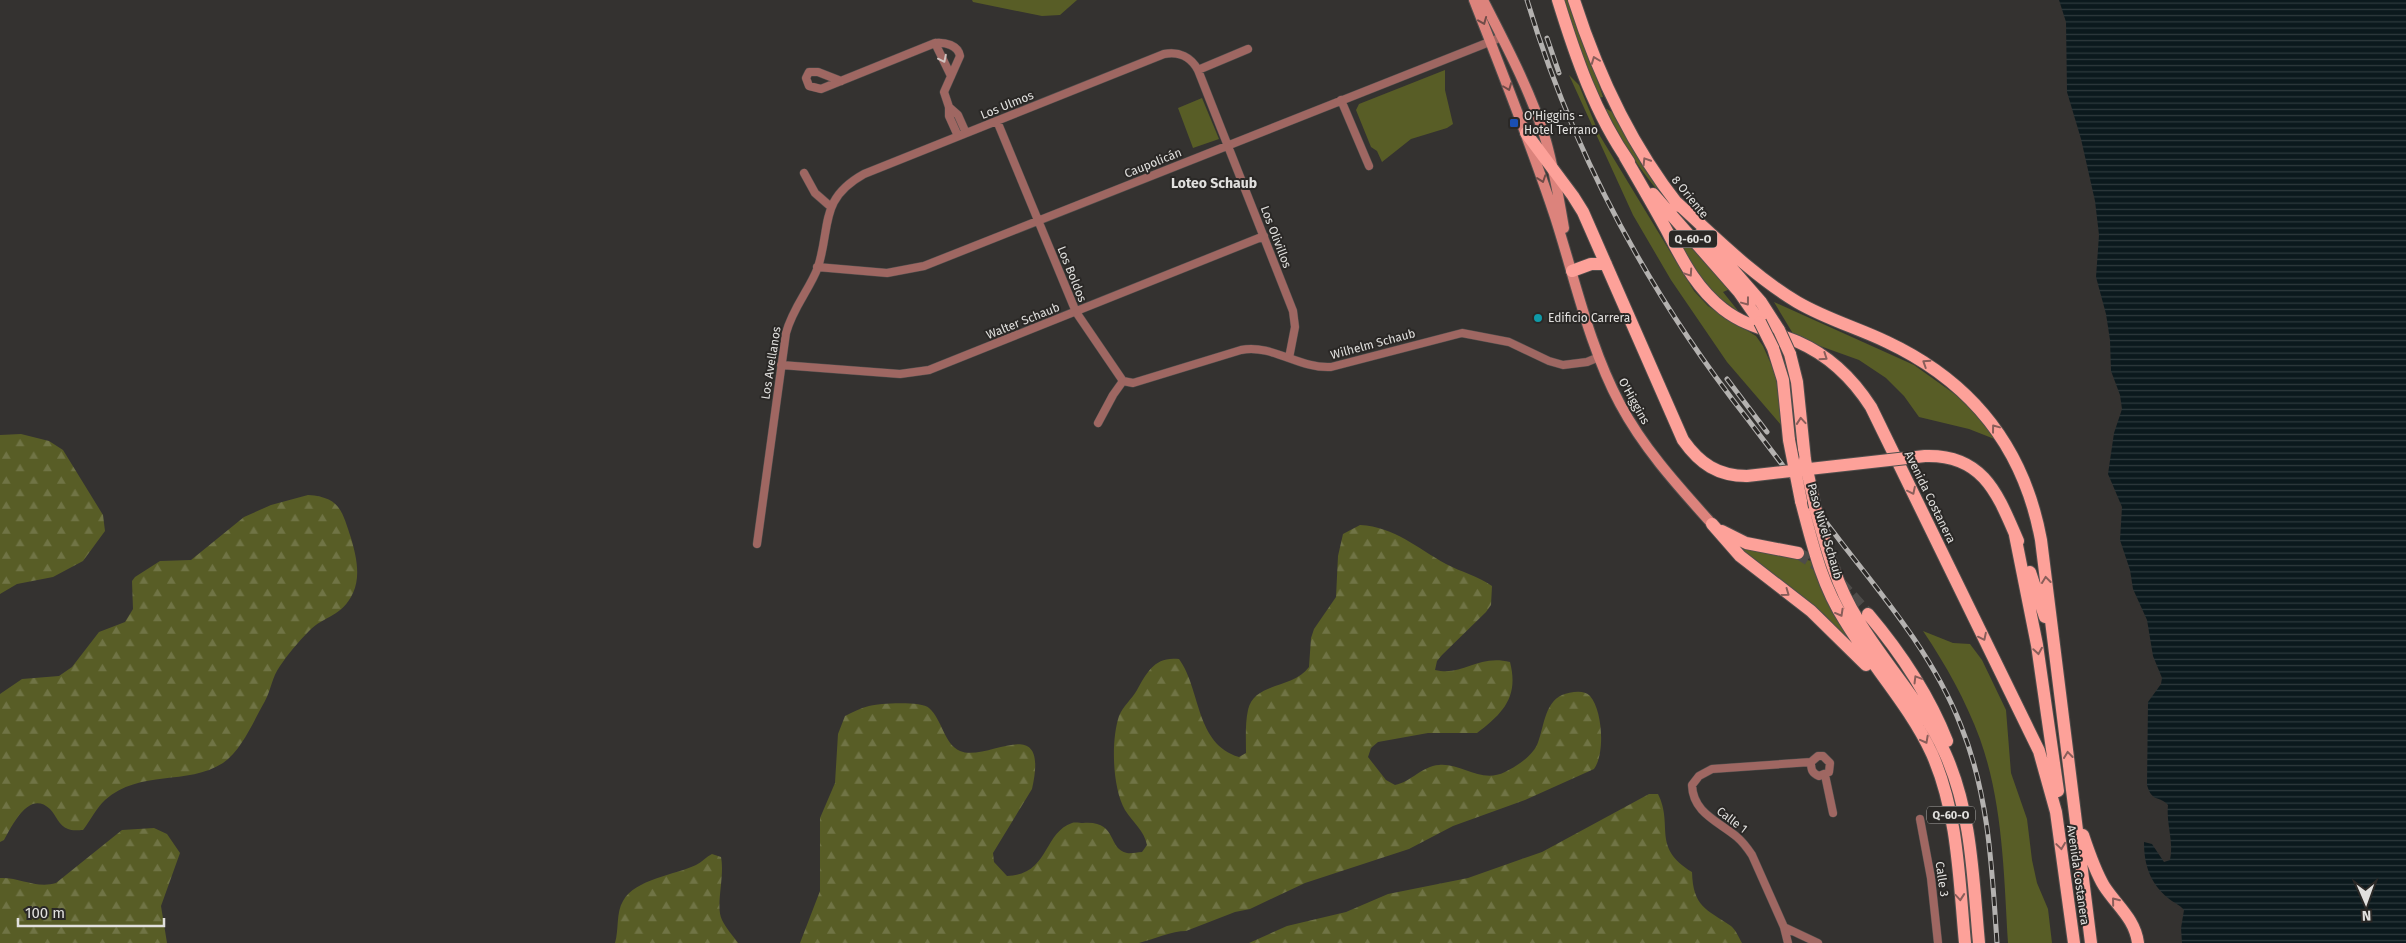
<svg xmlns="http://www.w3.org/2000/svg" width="2406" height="943" font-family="'Fira Sans',sans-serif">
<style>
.green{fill:#585d26}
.forest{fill:url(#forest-firs)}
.water{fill:url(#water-rules)}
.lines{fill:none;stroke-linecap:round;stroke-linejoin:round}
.primary-tunnel{stroke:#4e4c4a;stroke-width:12;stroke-dasharray:12 6;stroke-linecap:butt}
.minor-casing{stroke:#504e4c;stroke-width:9}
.secondary-casing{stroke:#504e4c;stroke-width:12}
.primary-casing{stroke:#504e4c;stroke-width:14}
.minor{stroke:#9f6762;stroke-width:8}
.secondary{stroke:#dc837c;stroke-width:10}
.primary{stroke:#fda199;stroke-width:12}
.rail-casing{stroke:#b4b2b0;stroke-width:5}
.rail{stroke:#2a2826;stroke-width:3;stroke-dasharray:9;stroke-linecap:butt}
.primary-bridge-casing{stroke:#504e4c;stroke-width:14;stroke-linecap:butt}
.primary-bridge{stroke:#fda199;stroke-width:12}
.oneway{stroke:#714c48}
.oneway2{stroke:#d0c2bf}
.oneway3{stroke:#895e5a}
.transit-dot{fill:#1a4fb4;stroke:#2a2826;stroke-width:2}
.culture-dot{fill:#0f9aa8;stroke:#2a2826;stroke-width:2}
.labels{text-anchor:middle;stroke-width:4;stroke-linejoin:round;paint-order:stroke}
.shield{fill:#2a2826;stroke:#aaa9a7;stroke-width:1}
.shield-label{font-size:11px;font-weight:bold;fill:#e1e0de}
.street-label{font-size:12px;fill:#e1e0de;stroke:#2a2826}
.poi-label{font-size:12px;fill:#e1e0de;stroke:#2a2826;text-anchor:start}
.neighbourhood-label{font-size:14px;font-weight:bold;fill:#e1e0de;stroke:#2a2826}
</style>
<defs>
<pattern id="forest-firs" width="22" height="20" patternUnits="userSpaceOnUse" patternTransform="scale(1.25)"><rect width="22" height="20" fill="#585d26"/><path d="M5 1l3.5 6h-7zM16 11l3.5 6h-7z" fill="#707445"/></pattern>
<pattern id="water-rules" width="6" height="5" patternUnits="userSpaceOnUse" patternTransform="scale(1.25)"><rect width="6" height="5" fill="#0b191d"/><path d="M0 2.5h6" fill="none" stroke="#2e3a3d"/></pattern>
</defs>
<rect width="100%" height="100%" fill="#343230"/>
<path class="green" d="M972 0H1077L1060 15 1042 16 973 2Z
M1564 0H1570L1603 97 1598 98 1594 90Z
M1445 70V90L1453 124 1447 128 1411 139 1382 162 1377 151 1371 147 1356 110 1359 104Z
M1569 75 1579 85 1600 136 1694 291 1708 306 1756 336 1763 346 1779 382 1781 425 1727 362 1671 280 1633 215Z
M1202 98 1219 139 1193 148 1178 108Z
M1605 108 1612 112 1625 136 1673 206C1643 178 1624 144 1605 108Z
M1671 226 1730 289 1723 292 1739 312 1718 297 1697 276Z
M1774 302 1914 365 1963 400 1997 440 1969 429 1919 417 1904 396 1886 378 1859 360 1795 337Z
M1735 545 1792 555 1814 562 1820 584 1849 639 1847 640 1824 614 1797 595Z
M1923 631 1953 643 1970 644 1982 660 2006 710 2011 773 2027 819 2032 860 2037 883 2048 909 2052 943H2008C2004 876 2003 803 1980 739 1966 701 1946 665 1923 631Z"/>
<path class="forest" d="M21 434 49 441 63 450 103 515 105 531 83 561 53 577 17 584 0 594V435Z
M308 495C340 497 342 511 351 538 356 555 361 576 353 593 342 617 325 615 309 631 298 642 288 654 280 666 272 677 271 690 265 701 254 720 242 750 223 763 187 786 140 769 105 800 97 807 90 821 83 830 79 830 72 831 68 829 59 826 56 815 50 809 29 789 12 826 4 840L0 842V694L22 679 59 676 72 667 99 632 125 622 133 609 132 581 135 577 160 561 191 560 244 517 271 505Z
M1360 525C1395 527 1417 548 1446 564 1461 572 1478 576 1492 586L1491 605 1486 612 1442 655 1437 661 1435 670C1463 677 1477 654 1510 662 1519 697 1503 713 1477 733H1428L1378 742 1371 748 1368 757 1386 780 1395 785C1411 782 1422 766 1439 765 1462 763 1481 784 1505 772 1517 766 1531 757 1537 745 1544 729 1544 703 1562 695 1570 692 1584 689 1590 696 1603 711 1605 754 1594 769L1525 800 1453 826 1409 849 1305 883 1250 909 1235 912 1186 931C1172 931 1154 939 1139 943H800L820 891V818L835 783 838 734 845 716C853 712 861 708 869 706 880 703 922 701 929 708 942 719 944 744 960 751 988 763 1050 709 1032 789L993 853 994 862 1007 876C1049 875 1043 833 1072 823 1075 822 1080 823 1083 823 1118 820 1107 849 1127 853 1131 854 1137 852 1142 852L1147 845C1144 830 1133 823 1125 810 1112 787 1111 740 1119 716 1123 706 1132 699 1137 690 1147 672 1155 656 1179 659 1201 689 1195 744 1239 757L1246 753C1246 739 1245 724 1248 710 1254 682 1293 689 1309 667L1311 638 1314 629 1336 597 1338 556 1343 534Z
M1649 794H1658C1674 826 1651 847 1692 872 1693 907 1706 909 1731 926 1736 930 1739 938 1742 943H1249L1287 926 1346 912 1388 894 1468 878 1542 852Z
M154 828 167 834 180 853 161 906 167 943H0V878C20 877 36 889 56 883L122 830Z
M712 854 721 857C725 877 715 906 722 920 726 928 733 936 738 943H615C619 930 616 912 623 901 635 879 675 875 696 865 702 862 706 857 712 854Z"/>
<path class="water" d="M2059 0H2406V943H2182L2181 928 2184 910C2179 904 2174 903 2168 898 2150 883 2144 865 2144 842L2152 844 2164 862 2170 860C2174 841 2166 824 2168 805 2159 795 2152 803 2147 785L2148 702 2161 684 2162 678 2153 656 2147 620 2133 589 2130 570 2120 540 2122 507 2108 474 2114 433 2122 409 2120 395 2111 371 2110 340 2106 314 2096 277 2099 235 2095 201 2081 139 2067 92 2066 22Z"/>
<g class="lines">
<path class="primary-tunnel" d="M1798 553 1825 570
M1840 583 1868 614"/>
<g class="minor-casing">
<path id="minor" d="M935 43 951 76
M1198 70 1248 49
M841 81 818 72H809L806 78 809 86 821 89 935 43C945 42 958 45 960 56L944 92 949 107V116L958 136
M1341 100 1369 166
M949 107 958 115 966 133
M997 121 1076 312 1123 381
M804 173 815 193 831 207
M817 267 887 273 924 266 1502 37
M781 365 900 374 929 370 1264 236
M1123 381 1133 383 1241 350C1273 344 1299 369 1331 367L1462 333 1509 342 1549 361 1563 365 1587 362 1599 357
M1098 423 1113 395 1123 381
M757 544 786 333C793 307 810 289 818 267 831 226 819 199 864 174L1164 54C1179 51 1191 57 1198 70L1293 311 1295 327 1289 358
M1811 762C1811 770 1812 773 1819 776L1829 772 1830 763 1823 756H1818L1811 762 1712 769 1699 776 1692 785C1693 813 1718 821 1737 837 1743 842 1748 849 1752 855L1784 927 1818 943
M1825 775 1833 813
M1920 819 1931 878 1938 943
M1784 927 1788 943"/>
</g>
<g class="secondary-casing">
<path id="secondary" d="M1474 0C1502 72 1531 144 1555 217 1575 279 1589 346 1620 404 1644 449 1678 486 1712 524
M1483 0C1506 45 1531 92 1546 141 1554 169 1559 199 1564 228"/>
</g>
<g class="primary-casing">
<path id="primary" d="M1558 0C1575 55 1595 114 1629 162
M1574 0C1598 75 1630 144 1679 206
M1526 133 1573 196 1583 212 1683 440C1700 464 1718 476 1747 476
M1625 157C1639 181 1653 205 1666 229 1682 259 1695 287 1723 309 1746 327 1772 331 1798 342 1830 356 1853 379 1871 407L2039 751 2056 812 2074 943
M1653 194 1739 292 1760 322
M1675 201C1714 236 1752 275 1797 302 1826 319 1858 328 1887 342 1972 382 2024 448 2041 540L2091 943
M1701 233 1761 302 1779 330
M1572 271 1591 264H1606
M1773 348 1783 380 1789 440
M1790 354 1797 382 1805 460
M1925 456C1984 454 1998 495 2018 541
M1801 501C1812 542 1821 584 1845 621 1872 666 1910 706 1932 754 1958 813 1959 880 1965 943
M1815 507C1826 547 1836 585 1858 620 1886 666 1923 704 1945 753 1972 813 1973 879 1979 943
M1712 524 1740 556 1811 611 1866 665
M1722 531 1746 543 1798 553
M2015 535 2037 645 2058 791
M2030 572 2045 617
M1868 614C1901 653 1928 693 1947 741
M2083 835C2089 853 2095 871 2104 886 2117 906 2135 919 2138 943"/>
</g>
<use href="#minor" class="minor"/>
<use href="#secondary" class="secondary"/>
<use href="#primary" class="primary"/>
<g class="rail-casing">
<path id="rail" d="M1527 0C1573 153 1648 292 1746 417 1779 460 1811 503 1844 546 1888 602 1935 659 1961 726 1989 795 1992 869 1997 943
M1547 38 1559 73
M1727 379 1767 432"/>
</g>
<use href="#rail" class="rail"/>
<g class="primary-bridge-casing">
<path id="primary-bridge" d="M1760 322 1773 348
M1779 330 1790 354
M1789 440 1801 501
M1805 460 1815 507
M1747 476 1925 456"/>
</g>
<use href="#primary-bridge" class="primary-bridge"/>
</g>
<defs><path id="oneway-chevron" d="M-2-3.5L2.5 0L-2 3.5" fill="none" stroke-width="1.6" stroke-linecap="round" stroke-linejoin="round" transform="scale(1.25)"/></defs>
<g class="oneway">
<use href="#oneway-chevron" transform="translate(1483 21) rotate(68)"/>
<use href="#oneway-chevron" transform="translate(1508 87) rotate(69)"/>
<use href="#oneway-chevron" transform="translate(1542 179) rotate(71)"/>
</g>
<use class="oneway2" href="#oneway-chevron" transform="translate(943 59) rotate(64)"/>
<g class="oneway3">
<use href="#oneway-chevron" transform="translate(1595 60) rotate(-111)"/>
<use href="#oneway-chevron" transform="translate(1646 161) rotate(-122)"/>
<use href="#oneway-chevron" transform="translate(1689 273) rotate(56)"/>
<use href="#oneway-chevron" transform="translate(1746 302) rotate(53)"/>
<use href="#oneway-chevron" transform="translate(1824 357) rotate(34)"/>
<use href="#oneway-chevron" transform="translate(1926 363) rotate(-147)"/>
<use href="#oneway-chevron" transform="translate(1801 421) rotate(-95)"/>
<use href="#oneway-chevron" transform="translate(1995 428) rotate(-127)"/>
<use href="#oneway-chevron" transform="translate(1912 491) rotate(64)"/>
<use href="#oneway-chevron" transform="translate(2046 580) rotate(-97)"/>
<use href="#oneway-chevron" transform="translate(1786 593) rotate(36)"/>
<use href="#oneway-chevron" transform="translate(1840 613) rotate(61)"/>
<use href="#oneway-chevron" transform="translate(1983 637) rotate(64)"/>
<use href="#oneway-chevron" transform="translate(2038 651) rotate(81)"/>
<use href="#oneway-chevron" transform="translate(1917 679) rotate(-121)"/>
<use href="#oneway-chevron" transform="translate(1925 740) rotate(62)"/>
<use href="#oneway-chevron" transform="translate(2068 755) rotate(-97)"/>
<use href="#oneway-chevron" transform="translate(2061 846) rotate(82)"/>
<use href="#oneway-chevron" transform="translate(1960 897) rotate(85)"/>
<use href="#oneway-chevron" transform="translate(2115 901) rotate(-129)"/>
</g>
<rect class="transit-dot" x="1509" y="118" width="10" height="10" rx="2.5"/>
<circle class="culture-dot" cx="1538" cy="318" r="5"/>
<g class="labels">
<g class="shield">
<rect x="1669" y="230.5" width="48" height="17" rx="4"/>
<rect x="1927" y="806.5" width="48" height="17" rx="4"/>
</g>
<g class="shield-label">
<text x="1693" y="243">Q-60-O</text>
<text x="1951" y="819">Q-60-O</text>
</g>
<g class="street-label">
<text transform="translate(1007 105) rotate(-22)" y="4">Los Ulmos</text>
<text transform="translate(1153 163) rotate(-22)" y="4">Caupolicán</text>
<text transform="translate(1690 197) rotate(51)" y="4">8 Oriente</text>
<text transform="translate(1276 237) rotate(69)" y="4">Los Olivillos</text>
<text transform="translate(1072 274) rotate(68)" y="4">Los Boldos</text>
<text transform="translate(1023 321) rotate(-22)" y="4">Walter Schaub</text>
<text transform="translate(1373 344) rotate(-15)" y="4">Wilhelm Schaub</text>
<text transform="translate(771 363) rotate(-81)" y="4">Los Avellanos</text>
<text transform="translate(1634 401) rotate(61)" y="4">O'Higgins</text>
<text transform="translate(1930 497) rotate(64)" y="4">Avenida Costanera</text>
<text transform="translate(1825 531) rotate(74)" y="4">Paso Nivel Schaub</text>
<text transform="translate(1732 820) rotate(37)" y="4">Calle 1</text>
<text transform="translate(2078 875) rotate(82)" y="4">Avenida Costanera</text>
<text transform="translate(1942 879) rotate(82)" y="4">Calle 3</text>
</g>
<g class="poi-label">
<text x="1524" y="120">O'Higgins -<tspan x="1524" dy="14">Hotel Terrano</tspan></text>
<text x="1548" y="322">Edificio Carrera</text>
</g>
<g class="neighbourhood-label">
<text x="1214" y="188">Loteo Schaub</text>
</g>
</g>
<g transform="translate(2366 903) rotate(178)" stroke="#2a2826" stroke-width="4" paint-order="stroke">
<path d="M0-4L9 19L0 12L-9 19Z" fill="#e1e0de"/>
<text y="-8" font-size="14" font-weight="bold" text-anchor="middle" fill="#e1e0de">N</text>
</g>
<path d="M18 918v8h146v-8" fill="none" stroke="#e1e0de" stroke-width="2.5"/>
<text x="25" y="918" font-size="15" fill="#e1e0de" stroke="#2a2826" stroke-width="4" paint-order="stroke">100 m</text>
</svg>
